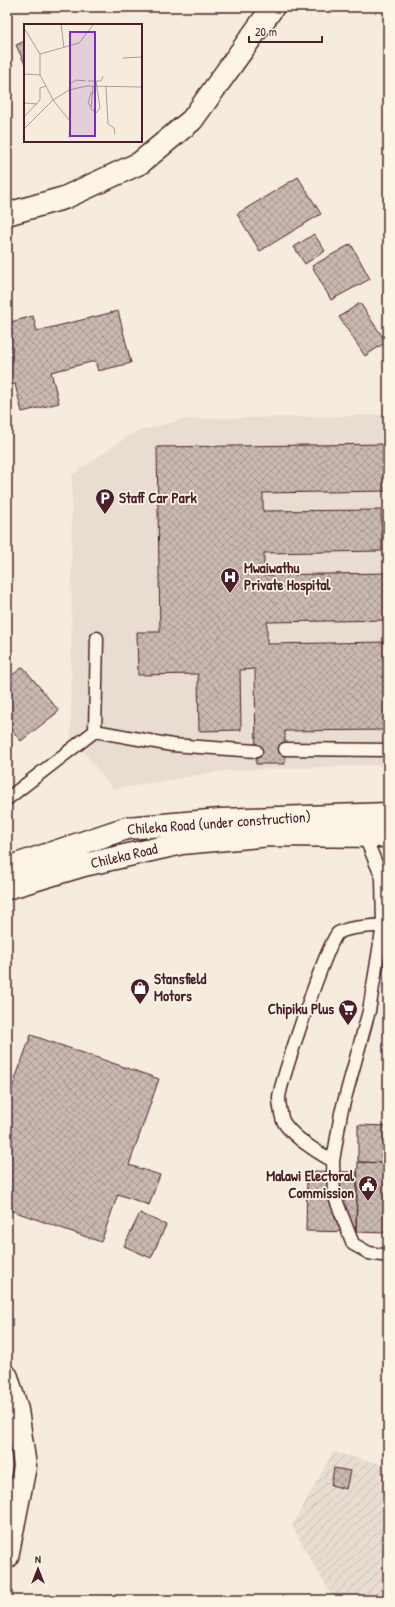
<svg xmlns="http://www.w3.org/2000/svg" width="395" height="1607" font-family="'Patrick Hand',sans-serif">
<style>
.built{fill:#e8ddd0}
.industrial{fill:url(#industrial-furrows)}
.building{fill:url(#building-cross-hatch);stroke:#4a1f2b}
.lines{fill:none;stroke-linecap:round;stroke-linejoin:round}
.lane-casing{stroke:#4a1f2b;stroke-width:15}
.street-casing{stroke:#4a1f2b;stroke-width:25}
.highway-casing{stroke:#4a1f2b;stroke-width:25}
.lane{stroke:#fcf5e5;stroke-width:12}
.street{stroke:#fcf5e5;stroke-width:22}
.highway{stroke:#fcf5e5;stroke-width:22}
.labels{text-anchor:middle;stroke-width:3.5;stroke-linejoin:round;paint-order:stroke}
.poi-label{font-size:15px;font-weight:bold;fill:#4a1f2b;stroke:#fcf5e5;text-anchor:start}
.street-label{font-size:15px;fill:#4a1f2b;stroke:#fcf5e5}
.inset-road{fill:none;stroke:#b19a96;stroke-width:1}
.view{fill:#7b2cbf;fill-opacity:0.15;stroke:#7b2cbf;stroke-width:2}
.inset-edge{fill:none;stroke:#4a1f2b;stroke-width:2}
</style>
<defs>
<pattern id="industrial-furrows" width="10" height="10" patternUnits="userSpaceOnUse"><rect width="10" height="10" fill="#e8ddd0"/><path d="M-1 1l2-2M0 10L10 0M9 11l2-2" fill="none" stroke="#c8bdb3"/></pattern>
<pattern id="building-cross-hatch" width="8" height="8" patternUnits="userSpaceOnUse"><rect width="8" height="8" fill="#cab9b1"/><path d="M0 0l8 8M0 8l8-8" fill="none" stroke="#a69690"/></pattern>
</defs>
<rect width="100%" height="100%" fill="#f5ecde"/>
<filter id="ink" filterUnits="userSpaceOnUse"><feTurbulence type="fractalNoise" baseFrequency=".025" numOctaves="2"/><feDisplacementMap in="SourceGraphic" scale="8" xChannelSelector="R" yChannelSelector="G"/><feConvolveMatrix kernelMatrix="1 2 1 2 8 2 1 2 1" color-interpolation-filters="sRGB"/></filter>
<g filter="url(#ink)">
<path class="built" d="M388 415V767L375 765 223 771 113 789 71 736 72 475 134 432 185 419Z"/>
<path class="industrial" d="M333 1452 388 1466V1600H334L292 1526Z"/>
<path class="building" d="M25 41V64L16 45Z
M298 177 321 214 260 251 237 214Z
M314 234 325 251 305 264 294 247Z
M351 244 370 279 331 300 312 266Z
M360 303 386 342 365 356 339 317Z
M118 311 131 363 98 371 95 361 51 372 59 403 22 412 15 384 7 386V323L33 316 37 331Z
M388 444V491L263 493V511L381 510 382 551 264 553V575L388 573V620L267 622V644L388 642V730L285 731V764H256L255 669 240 670 241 730 199 731 198 674 138 675 137 632H160L157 447Z
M23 667 59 711 21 741 7 724V679Z
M31 1035 159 1079 129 1165 160 1175 149 1205 118 1194 101 1242 7 1209V1102Z
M358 1125 388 1126V1163L358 1162Z
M358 1162 388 1163V1233L356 1232Z
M307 1171 357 1172 356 1232 306 1231Z
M140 1213 166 1225 151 1258 124 1246Z
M334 1468 350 1471 346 1489 331 1485Z"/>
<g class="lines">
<g class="lane-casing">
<path id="lane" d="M95 731 97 638
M285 749 388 750
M7 799 95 731 172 745 256 751
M363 832 382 878 383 925 369 1011 341 1113 333 1161 334 1195 353 1244 369 1253 388 1256
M333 1161C317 1152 292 1137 283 1121 281 1116 279 1102 279 1097 282 1078 328 940 338 933 350 926 370 927 383 925"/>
</g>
<g class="street-casing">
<path id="street" d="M7 214 64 198 140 163 192 120 273 7
M7 1377 17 1410 25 1466 7 1557"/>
</g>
<g class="highway-casing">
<path id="highway" d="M7 868 127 828 221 820 388 814
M7 888 84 865 182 843 271 835 388 836"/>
</g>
<use href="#lane" class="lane"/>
<use href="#street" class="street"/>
<use href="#highway" class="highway"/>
</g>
</g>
<defs>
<g id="parking-pin" transform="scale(1)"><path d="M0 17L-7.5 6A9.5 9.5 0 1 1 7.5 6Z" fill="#4a1f2b" stroke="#fcf5e5"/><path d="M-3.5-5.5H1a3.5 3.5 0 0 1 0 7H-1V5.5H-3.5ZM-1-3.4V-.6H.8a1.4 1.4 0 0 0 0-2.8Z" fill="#fff"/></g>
<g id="hospital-pin" transform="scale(1)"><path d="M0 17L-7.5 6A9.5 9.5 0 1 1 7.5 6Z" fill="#4a1f2b" stroke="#fcf5e5"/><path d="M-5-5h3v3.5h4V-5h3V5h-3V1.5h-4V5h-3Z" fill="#fff"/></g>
<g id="shop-pin" transform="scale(1)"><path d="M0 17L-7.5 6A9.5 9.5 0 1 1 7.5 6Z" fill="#4a1f2b" stroke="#fcf5e5"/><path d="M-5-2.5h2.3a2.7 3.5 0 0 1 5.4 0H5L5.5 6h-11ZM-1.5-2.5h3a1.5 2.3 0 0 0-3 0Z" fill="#fff"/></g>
<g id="supermarket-pin" transform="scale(1)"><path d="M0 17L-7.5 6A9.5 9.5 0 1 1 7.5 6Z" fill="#4a1f2b" stroke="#fcf5e5"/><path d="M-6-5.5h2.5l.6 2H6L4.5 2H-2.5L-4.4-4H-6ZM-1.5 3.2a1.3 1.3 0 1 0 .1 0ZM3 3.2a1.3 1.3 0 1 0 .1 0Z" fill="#fff"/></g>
<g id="civic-pin" transform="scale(1)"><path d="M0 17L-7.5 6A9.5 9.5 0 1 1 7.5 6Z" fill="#4a1f2b" stroke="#fcf5e5"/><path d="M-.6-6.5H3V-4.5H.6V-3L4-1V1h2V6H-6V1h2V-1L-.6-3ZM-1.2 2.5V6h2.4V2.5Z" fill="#fff"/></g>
</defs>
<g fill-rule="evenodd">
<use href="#parking-pin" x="105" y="498"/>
<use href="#hospital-pin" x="230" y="577"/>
<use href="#shop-pin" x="140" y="988"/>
<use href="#supermarket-pin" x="348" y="1009"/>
<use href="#civic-pin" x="368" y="1185"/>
</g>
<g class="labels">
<g class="poi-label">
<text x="119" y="503">Staff Car Park</text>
<text x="244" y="573">Mwaiwathu<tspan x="244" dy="17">Private Hospital</tspan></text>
<text x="154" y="984">Stansfield<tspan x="154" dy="17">Motors</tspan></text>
<text x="334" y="1014" text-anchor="end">Chipiku Plus</text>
<text x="354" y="1181" text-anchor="end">Malawi Electoral<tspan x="354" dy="17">Commission</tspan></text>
</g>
<g class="street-label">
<text transform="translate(219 823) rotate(-4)" y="5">Chileka Road (under construction)</text>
<text transform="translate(124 856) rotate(-13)" y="5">Chileka Road</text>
</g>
</g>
<g transform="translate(24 24)">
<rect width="118" height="118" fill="#f5ecde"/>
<path class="inset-road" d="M37 0 40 24M0 4 16 30V51L22 62 29 76 46 97 45 114M16 30 55 19 70 0M99 34 118 33M0 50 16 51M64 57H77L79 52M69 62 67 85 72 89 76 84 72 57M82 62 84 100 90 104 91 110M45 66 46 60 52 56 62 57M0 79 13 80M67 83 64 79 67 69 71 68M0 93 16 76V64L22 62M0 105 29 76 45 66 63 62 118 63"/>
<path class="view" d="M46 8H71V112H46Z"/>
<rect width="118" height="118" class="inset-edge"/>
</g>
<rect width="395" height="1607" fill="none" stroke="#fcf5e5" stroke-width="24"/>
<rect x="12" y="12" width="371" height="1583" fill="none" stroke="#4a1f2b" stroke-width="1.5" filter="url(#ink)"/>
<g transform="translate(38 1569)" stroke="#fcf5e5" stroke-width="3" paint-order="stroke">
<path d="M0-3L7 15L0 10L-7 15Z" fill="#4a1f2b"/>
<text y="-6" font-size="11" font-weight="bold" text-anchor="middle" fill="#4a1f2b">N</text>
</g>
<path d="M249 36v6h73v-6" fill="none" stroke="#4a1f2b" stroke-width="2"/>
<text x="255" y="36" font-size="12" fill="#4a1f2b" stroke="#fcf5e5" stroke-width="3" paint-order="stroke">20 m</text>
</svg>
